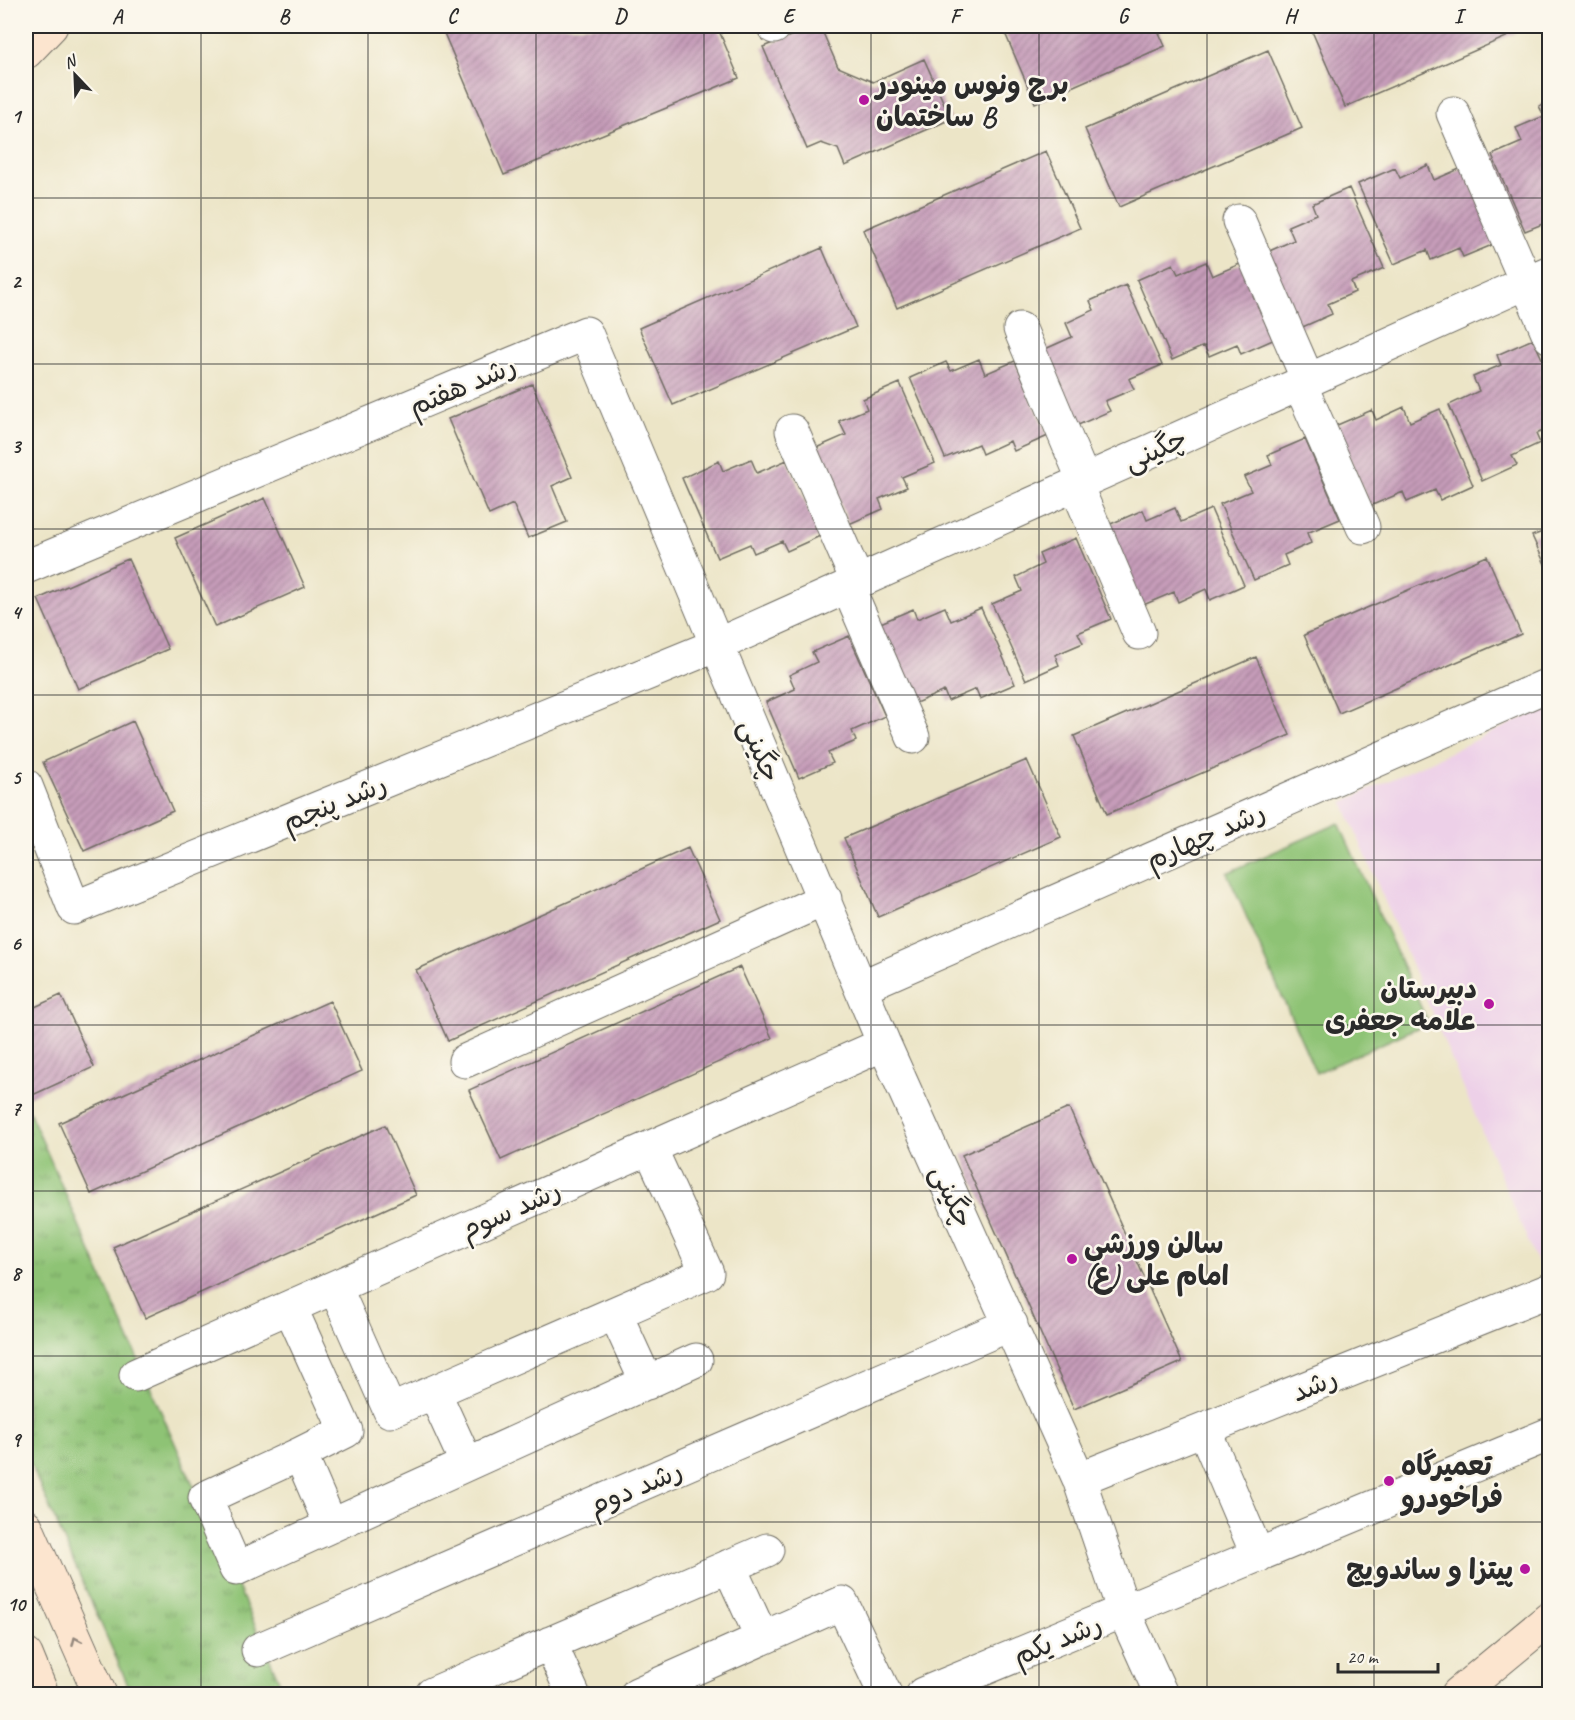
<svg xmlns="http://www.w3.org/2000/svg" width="1575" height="1720" font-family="Caveat,'Playpen Sans Arabic',sans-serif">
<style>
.built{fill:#edd0e8}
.grass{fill:url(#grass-tufts);stroke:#5c7750;stroke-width:1.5}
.pitch{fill:#8ec375;stroke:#5c7750;stroke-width:1.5}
.building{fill:url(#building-hatch)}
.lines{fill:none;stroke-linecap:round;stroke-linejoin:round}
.street-casing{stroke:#6f6c62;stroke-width:35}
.secondary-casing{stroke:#6f6c62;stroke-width:35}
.street{stroke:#fff;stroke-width:33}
.secondary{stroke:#fce5cf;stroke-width:33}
.oneway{stroke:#94887d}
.grid{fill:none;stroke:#2b2b2b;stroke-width:1.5;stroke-opacity:0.55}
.poi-dot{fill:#b5179e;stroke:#fbf7ec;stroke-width:2}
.labels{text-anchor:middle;stroke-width:5;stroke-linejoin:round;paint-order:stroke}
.poi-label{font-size:28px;font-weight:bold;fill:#2b2b2b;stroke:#fbf7ec;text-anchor:start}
.street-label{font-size:28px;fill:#2b2b2b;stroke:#fbf7ec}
.neatline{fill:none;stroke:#2b2b2b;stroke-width:2}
.grid-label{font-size:20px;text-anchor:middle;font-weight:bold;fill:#2b2b2b}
</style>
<defs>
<pattern id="grass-tufts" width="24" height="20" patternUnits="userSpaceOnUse" patternTransform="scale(1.5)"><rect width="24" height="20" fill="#8ec375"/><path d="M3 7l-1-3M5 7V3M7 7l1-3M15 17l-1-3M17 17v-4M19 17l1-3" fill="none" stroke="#749f60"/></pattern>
<pattern id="building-hatch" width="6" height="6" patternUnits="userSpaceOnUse" patternTransform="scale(1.5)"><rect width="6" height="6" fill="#c69cb9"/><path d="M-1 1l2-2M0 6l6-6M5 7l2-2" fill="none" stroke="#a17f97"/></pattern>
</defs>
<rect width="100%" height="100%" fill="#fbf7ec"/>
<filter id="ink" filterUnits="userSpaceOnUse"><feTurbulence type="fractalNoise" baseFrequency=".0167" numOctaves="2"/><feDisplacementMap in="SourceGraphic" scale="12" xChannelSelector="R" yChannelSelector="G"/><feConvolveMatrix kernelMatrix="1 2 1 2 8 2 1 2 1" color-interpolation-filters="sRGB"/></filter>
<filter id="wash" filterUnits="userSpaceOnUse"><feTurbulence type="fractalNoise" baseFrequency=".008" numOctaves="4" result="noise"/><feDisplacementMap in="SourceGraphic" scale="24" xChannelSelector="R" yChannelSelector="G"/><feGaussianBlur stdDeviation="1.35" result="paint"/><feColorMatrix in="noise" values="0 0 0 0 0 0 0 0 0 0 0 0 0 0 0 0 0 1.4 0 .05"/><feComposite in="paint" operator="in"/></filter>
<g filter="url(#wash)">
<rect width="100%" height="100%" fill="#ece5c7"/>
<path class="built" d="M1549 706 1550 1206 1538 1265 1343 802Z"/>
<path class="grass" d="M29 1111 285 1694H132L26 1454V1112Z"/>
<path class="pitch" d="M1339 823 1428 1023 1316 1073 1227 873Z"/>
<g id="blocks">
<path class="building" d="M441 26H717L739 78 504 175Z
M815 26H820L838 67 873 82 924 59 951 119 845 166 838 149 821 143 807 149 763 47Z
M1002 26H1156L1165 46 1035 103Z
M1320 26H1526L1527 28 1345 107 1311 29Z
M1268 50 1302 128 1119 207 1085 129Z
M1550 101V221L1525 231 1492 155 1522 142 1516 128 1544 116 1539 106Z
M1046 151 1080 228 897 308 863 230Z
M1428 165 1434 180 1464 167 1497 243 1463 257 1459 248 1431 260 1427 250 1394 264 1358 184 1395 168 1400 178Z
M1349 188 1384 268 1351 282 1355 292 1328 304 1332 314 1298 329 1265 253 1294 240 1288 226 1316 214 1312 204Z
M822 248 856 327 673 405 639 328Z
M1206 262 1212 276 1242 263 1275 339 1241 354 1237 344 1209 356 1204 346 1172 360 1137 280 1173 264 1178 274Z
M1126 285 1162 365 1129 379 1134 389 1105 401 1110 411 1076 426 1043 350 1072 337 1066 323 1094 310 1090 301Z
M1533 339 1550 376V428L1536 434 1540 443 1512 456 1517 465 1482 481 1449 405 1479 391 1473 377 1501 365 1497 355Z
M979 359 985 374 1015 361 1048 436 1014 451 1010 441 982 454 978 444 945 458 910 378 946 362 951 371Z
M900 383 935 463 902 477 907 487 879 499 883 509 849 524 816 448 846 435 839 421 867 409 863 399Z
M532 384 572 477 552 486 567 522 528 538 513 504 489 515 448 419Z
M1404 407 1410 422 1440 409 1473 485 1440 500 1435 490 1407 502 1403 492 1370 506 1335 426 1372 410 1376 420Z
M1305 439 1340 519 1307 533 1311 543 1284 555 1288 565 1254 580 1220 504 1251 491 1244 477 1272 465 1268 455Z
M751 459 757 473 787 460 820 536 787 551 782 541 754 553 750 544 717 558 682 478 719 461 723 471Z
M265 498 305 587 215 627 175 538Z
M1175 508 1181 522 1211 509 1244 585 1210 600 1206 589 1178 602 1174 592 1141 606 1106 526 1143 510 1147 520Z
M1550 529V575L1532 536Z
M1076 538 1111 619 1078 633 1083 643 1055 655 1059 665 1026 680 992 604 1022 591 1016 577 1043 564 1039 554Z
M1487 556 1521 634 1339 713 1304 635Z
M128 559 168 649 78 689 38 599Z
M945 607 951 621 981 608 1015 684 980 699 976 689 948 701 944 691 911 705 876 625 913 609 917 619Z
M849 636 885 716 852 731 856 741 828 753 833 763 799 778 766 702 795 689 789 675 817 662 812 652Z
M1256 657 1290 735 1107 814 1074 736Z
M133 721 173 811 84 851 43 762Z
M1027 760 1061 837 878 917 844 838Z
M688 848 720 919 448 1041 416 970Z
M740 967 772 1038 501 1160 469 1090Z
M61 995 94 1067 26 1098V1011Z
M330 1001 362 1071 91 1194 59 1123Z
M1069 1108 1182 1362 1074 1409 962 1155Z
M385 1125 416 1195 145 1318 113 1247Z"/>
</g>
</g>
<g filter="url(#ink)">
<use href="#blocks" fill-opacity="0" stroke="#6f6c62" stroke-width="1.5"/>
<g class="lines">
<g class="street-casing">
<path id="street" d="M774 26V27
M1453 113 1550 337
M1239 221 1308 380
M1020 329 1084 481
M1300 384 1363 527
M792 431 858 583
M1076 485 1139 633
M26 567 586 333 717 645 74 908 26 786
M848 587 913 737
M861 987 1550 684
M465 1061 825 899
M335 1287 390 1411 707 1273 650 1148
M290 1307 346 1431 300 1454
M615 1313 647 1383
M136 1375 884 1044
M434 1392 467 1464
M1204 1429 1258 1556
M1079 1479 1550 1290
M331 1526 300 1454 205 1498 236 1569 696 1360
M729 1566 762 1638
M550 1643 573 1694
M258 1650 1011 1324
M432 1694 767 1550
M637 1694 842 1603 885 1694
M923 1694 1550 1434
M1161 1694 1124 1612 1079 1479 884 1044 717 645 1550 272"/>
</g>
<g class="secondary-casing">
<path id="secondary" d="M26 52 51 26
M26 1526 100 1694
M26 1655 42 1694
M1458 1694 1550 1618"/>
</g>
<use href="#street" class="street"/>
<use href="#secondary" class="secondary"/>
</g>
<defs><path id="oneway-chevron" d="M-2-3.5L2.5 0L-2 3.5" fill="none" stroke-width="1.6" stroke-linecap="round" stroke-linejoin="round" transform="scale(1.5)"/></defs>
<use class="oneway" href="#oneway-chevron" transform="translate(76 1641) rotate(-114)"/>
</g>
<path class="grid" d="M201 26V1694M368 26V1694M536 26V1694M704 26V1694M871 26V1694M1039 26V1694M1207 26V1694M1374 26V1694M26 198H1550M26 364H1550M26 529H1550M26 695H1550M26 860H1550M26 1025H1550M26 1191H1550M26 1356H1550M26 1522H1550"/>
<g class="poi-dot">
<circle cx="864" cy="100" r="6"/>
<circle cx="1489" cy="1004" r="6"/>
<circle cx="1072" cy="1259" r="6"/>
<circle cx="1389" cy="1481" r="6"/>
<circle cx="1525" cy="1569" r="6"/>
</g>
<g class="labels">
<g class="poi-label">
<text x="876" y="94">برج ونوس مینودر<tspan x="876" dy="32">ساختمان B</tspan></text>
<text x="1477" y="998" text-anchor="end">دبیرستان<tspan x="1477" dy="32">علامه جعفری</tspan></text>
<text x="1084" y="1253">سالن ورزشی<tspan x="1084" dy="32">امام علی (ع)</tspan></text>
<text x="1401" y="1475">تعمیرگاه<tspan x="1401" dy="32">فراخودرو</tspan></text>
<text x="1513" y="1579" text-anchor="end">پیتزا و ساندویچ</text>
</g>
<g class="street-label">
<text transform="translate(462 385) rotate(-23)" y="10">رشد هفتم</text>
<text transform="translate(1155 449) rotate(-24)" y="10">چگینی</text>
<text transform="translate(761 750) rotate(67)" y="10">چگینی</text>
<text transform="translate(334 802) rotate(-22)" y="10">رشد پنجم</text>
<text transform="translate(1205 835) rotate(-24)" y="10">رشد چهارم</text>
<text transform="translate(953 1196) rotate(66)" y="10">چگینی</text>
<text transform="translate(510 1209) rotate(-24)" y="10">رشد سوم</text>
<text transform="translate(1314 1384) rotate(-22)" y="10">رشد</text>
<text transform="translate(635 1487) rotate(-23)" y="10">رشد دوم</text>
<text transform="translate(1057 1639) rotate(-22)" y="10">رشد یکم</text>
</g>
</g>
<rect width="1575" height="1720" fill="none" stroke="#fbf7ec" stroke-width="66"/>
<g transform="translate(75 75) rotate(337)" stroke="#fbf7ec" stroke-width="4.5" paint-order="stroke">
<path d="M0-4.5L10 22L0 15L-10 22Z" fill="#2b2b2b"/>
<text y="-9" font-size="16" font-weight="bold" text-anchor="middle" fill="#2b2b2b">N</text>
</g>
<path d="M1338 1663v9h100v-9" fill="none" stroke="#2b2b2b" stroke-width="3"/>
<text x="1347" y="1663" font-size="18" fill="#2b2b2b" stroke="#fbf7ec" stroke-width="4.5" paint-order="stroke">20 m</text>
<rect x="33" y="33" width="1509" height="1654" class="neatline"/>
<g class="grid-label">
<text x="117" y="23">A</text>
<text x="284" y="23">B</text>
<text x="452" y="23">C</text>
<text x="620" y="23">D</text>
<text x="788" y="23">E</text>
<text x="955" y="23">F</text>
<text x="1123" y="23">G</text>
<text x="1290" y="23">H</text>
<text x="1458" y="23">I</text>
<text x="16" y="123">1</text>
<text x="16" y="288">2</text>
<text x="16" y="453">3</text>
<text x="16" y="619">4</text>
<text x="16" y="784">5</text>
<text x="16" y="950">6</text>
<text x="16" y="1115">7</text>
<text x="16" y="1280">8</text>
<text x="16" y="1446">9</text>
<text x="16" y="1611">10</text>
</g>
</svg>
